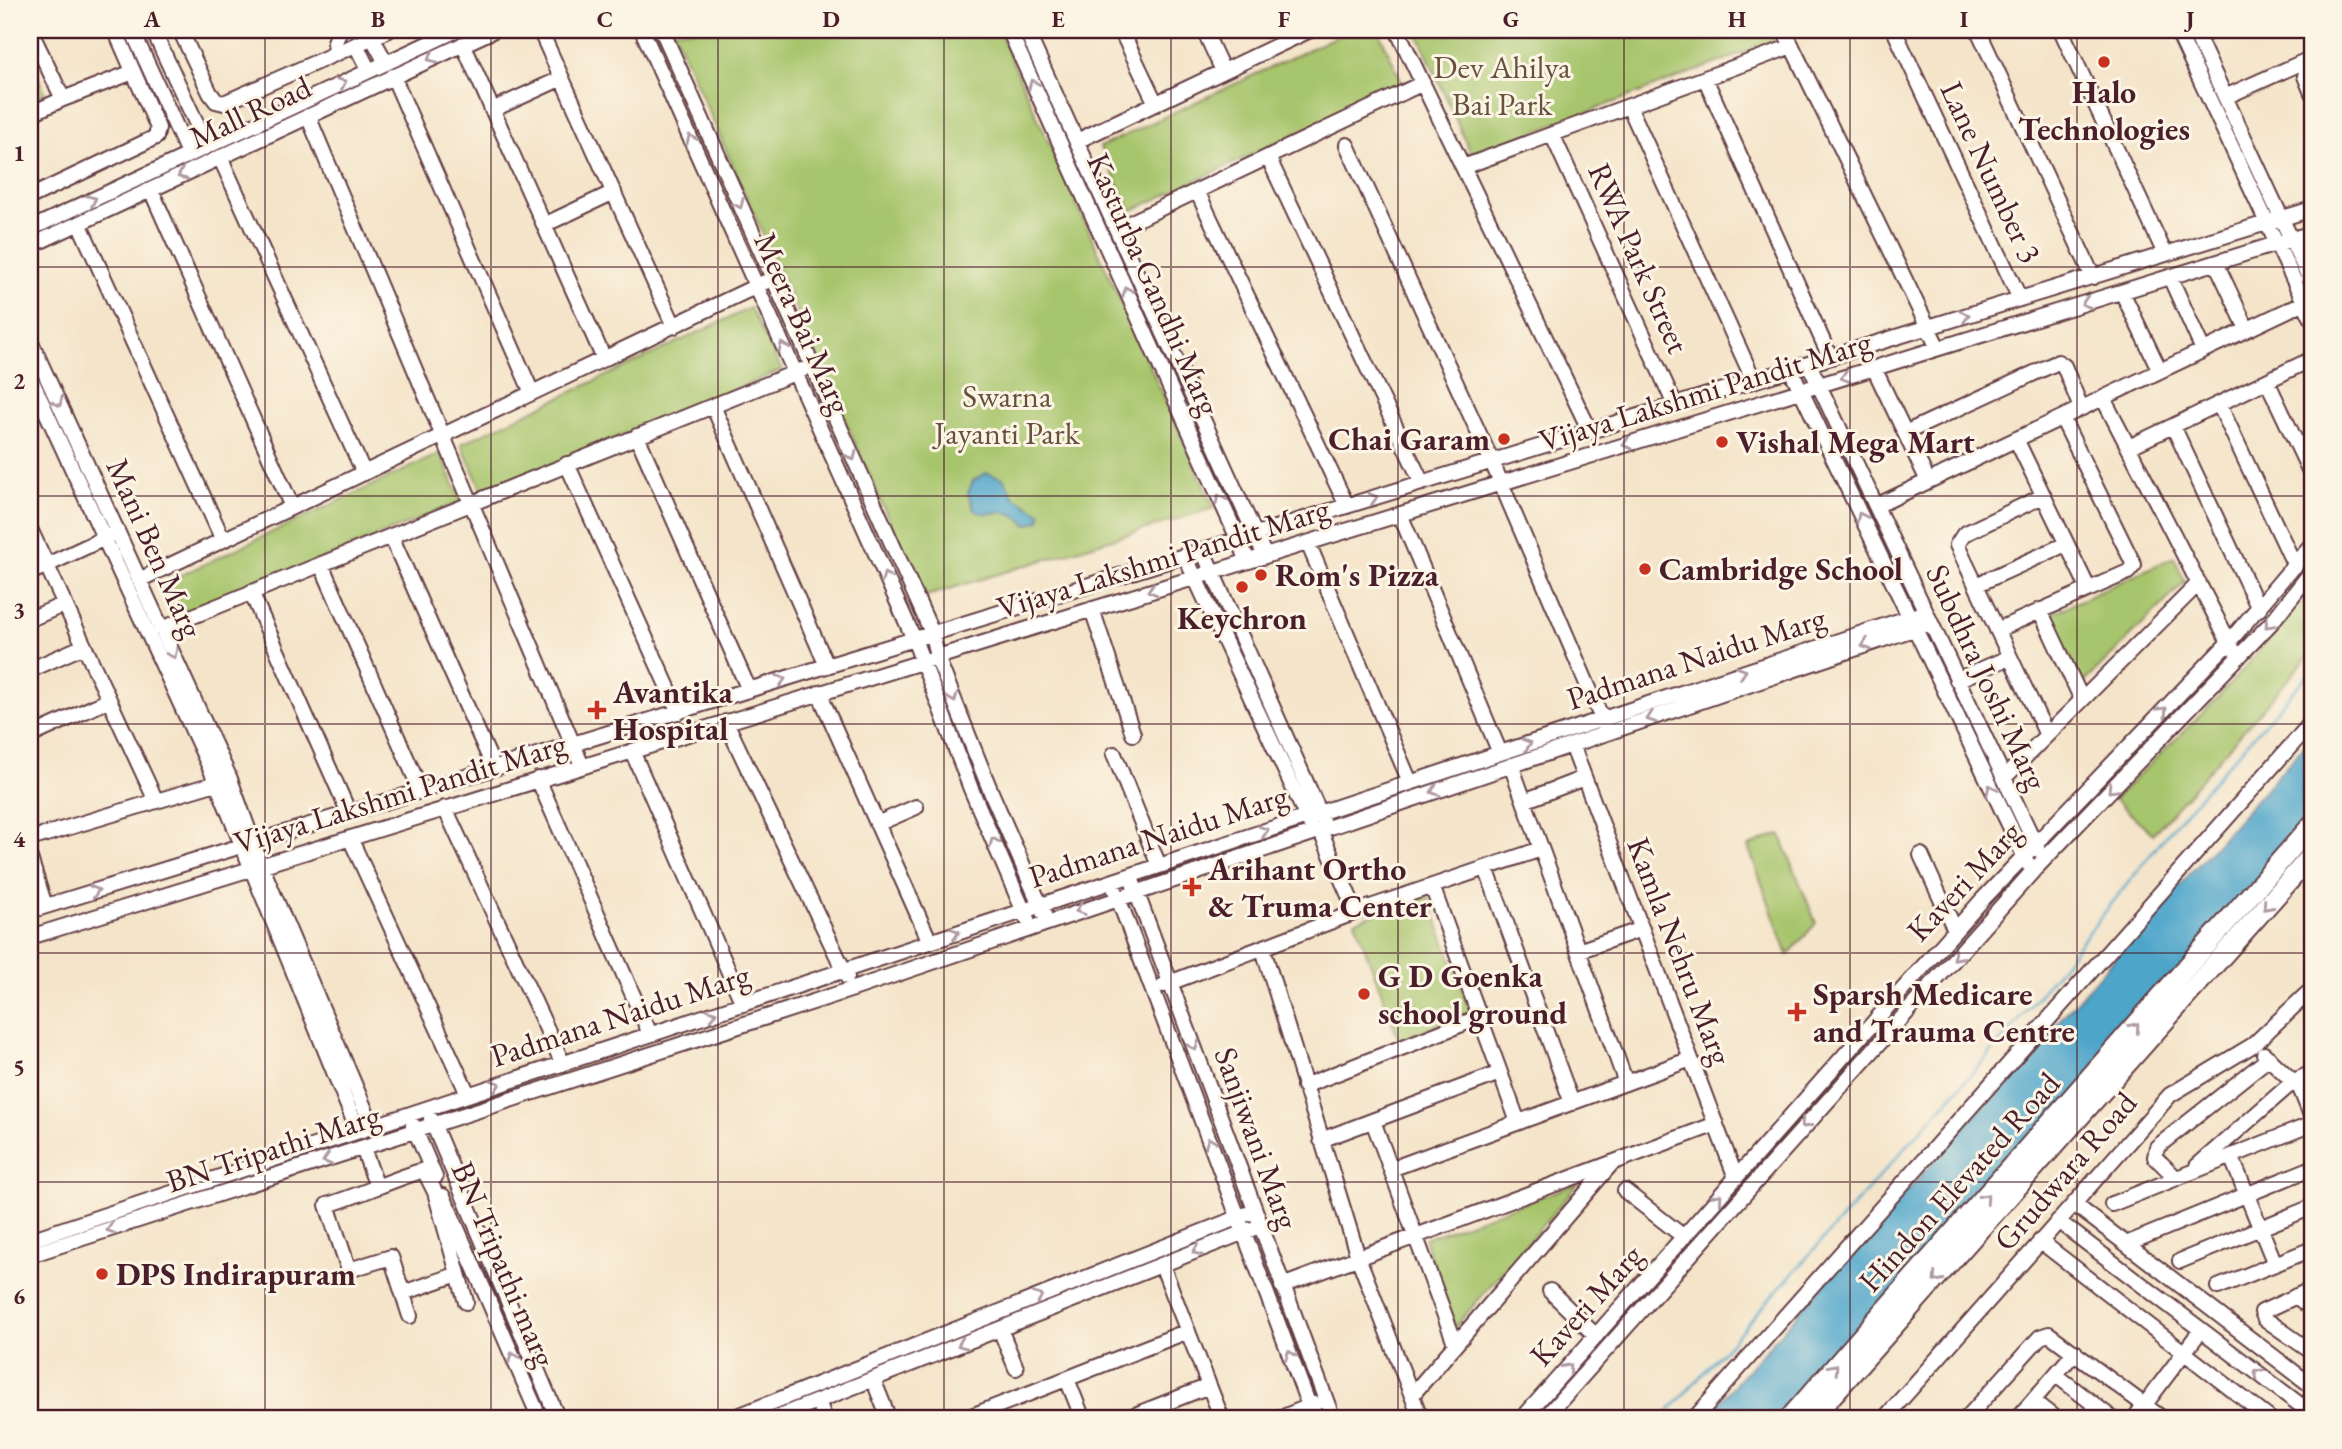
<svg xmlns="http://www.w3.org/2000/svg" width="2342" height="1449" font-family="'EB Garamond',serif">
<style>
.green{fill:#a7c56c;stroke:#78724c;stroke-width:2}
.water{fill:#4da5ca;stroke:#4c627a;stroke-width:2}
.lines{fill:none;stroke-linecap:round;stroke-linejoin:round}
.stream{stroke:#4da5ca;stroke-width:2.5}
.minor-casing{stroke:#643d43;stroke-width:18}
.highway-casing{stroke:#643d43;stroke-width:23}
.minor{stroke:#fff;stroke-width:14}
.highway{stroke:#fff;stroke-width:19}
.oneway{stroke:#ae9aa0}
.grid{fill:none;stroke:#4a1f2b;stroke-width:2;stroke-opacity:0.55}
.poi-dot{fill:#c8321e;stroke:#fcf5e5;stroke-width:2.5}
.labels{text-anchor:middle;stroke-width:6;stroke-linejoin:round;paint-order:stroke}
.park-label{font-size:32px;fill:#66513e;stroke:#fcf5e5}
.poi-label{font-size:32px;font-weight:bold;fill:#4a1f2b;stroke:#fcf5e5;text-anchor:start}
.street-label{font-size:32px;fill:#4a1f2b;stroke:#fcf5e5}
.neatline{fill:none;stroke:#4a1f2b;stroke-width:2.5}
.grid-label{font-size:23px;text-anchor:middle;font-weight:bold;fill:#4a1f2b}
</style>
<rect width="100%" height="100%" fill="#fcf5e5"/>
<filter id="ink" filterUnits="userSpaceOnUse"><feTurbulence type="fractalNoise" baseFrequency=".0143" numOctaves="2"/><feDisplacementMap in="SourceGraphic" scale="14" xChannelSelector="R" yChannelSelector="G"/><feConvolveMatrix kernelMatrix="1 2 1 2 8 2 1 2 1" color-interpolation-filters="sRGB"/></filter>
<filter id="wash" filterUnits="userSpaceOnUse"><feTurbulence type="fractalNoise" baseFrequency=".00686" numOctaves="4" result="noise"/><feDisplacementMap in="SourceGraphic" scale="28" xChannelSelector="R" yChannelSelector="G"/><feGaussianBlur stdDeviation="1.57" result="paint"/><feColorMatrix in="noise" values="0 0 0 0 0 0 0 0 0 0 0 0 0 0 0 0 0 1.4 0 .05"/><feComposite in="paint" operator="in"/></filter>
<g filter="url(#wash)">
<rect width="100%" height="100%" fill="#f4e4c9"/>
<path class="green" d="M673 30H998L1214 508 923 597Z
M1350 30H1378L1403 84 1131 211 1100 147Z
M1416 30H1769L1775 41 1472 156Z
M30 58 45 93 30 101Z
M750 308 782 370 483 493 461 444Z
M441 453 461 502 179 618 162 584Z
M2174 557 2185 582 2083 684 2049 615Z
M2312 592V652L2153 834 2114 799 2216 700Z
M1780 834 1816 923 1788 955 1748 846Z
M1427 894 1471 1013 1399 1040 1355 921Z
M1579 1183 1455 1327 1424 1239Z"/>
<path class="water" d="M986 473 1003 478 1014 497 1041 513 1039 521 1027 525C1002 500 993 521 974 510L968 493 973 481Z
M2312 737V832L1787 1419H1704Z"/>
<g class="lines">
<path class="stream" d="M1662 1419 2011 1030 2175 824 2312 670"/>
</g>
</g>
<g filter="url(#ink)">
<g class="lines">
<g class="minor-casing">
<path id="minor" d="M132 30 189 155
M153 30 207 146
M180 30 210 93 216 101 224 103 389 30
M540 30 674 326
M642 30 914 639 971 789 1027 919
M662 30 932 633 937 657 991 792 1044 914
M1009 30 1248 561
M1026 30 1265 556
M1121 30 1156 104
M1204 30 1223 71
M1397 30 1590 431
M1784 30 1938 348
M1894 30 2020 299
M1978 30 2093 277
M2061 30 2165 254
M2177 30 2312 319
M2194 30 2312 284
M372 37 386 63
M2197 37 2214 30
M463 44 604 359
M356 45 369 71
M336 53 335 42 340 30
M393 76 532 393
M2305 76 2312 93
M1705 78 1830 357
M2225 97 2312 58
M63 99 133 72
M1629 106 1754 381
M492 110 562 78
M30 114 63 99 30 30
M308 116 582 766
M1552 134 1675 405
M1077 141 1310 30
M1347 145 1492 462 1605 726
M220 157 364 473
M1268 157 1422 483
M1463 167 1792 46
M151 190 292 507
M1197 191 1347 506
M30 197 156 137 158 128 115 30
M79 223 223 540
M544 225 614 192
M30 229 457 30
M1117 229 1423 83
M30 246 494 30
M2216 263 2247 329
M2170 277 2203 350
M2122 292 2160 371
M30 340 230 779 261 865 372 1126
M1809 364 2038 850
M1874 368 1928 481
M1791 370 2028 864
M30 377 217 783 358 1131
M2267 381 2312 476
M2103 398 2232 648
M2219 404 2295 566
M713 406 827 666
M2173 426 2259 609
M1905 433 2058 362 2064 366 2081 408
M637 436 749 690
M2016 439 2088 588
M2129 447 2312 359
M567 464 679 712
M2043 496 1964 534 1957 545 2047 735
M1876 506 2305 302
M1400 514 1500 753
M30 529 156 801
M391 536 494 768
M1308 543 1410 782
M1203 551 1322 818
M1185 556 1310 824
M321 564 421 791
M30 573 111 535
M139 580 765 282
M1976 585 2066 544
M251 592 349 813
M1092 609 1133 734
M2040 610 2082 700
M30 619 65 604
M161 629 802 370
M1997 630 2128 572 2134 565 2062 418
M30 670 84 646
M1957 680 2010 657
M819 693 930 942
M726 722 847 977
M30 736 109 700
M1572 745 1736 1178
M632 751 743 1004
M1114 754 1159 866
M1511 765 1626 1083
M2004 778 2199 583
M538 779 650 1034
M1524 801 1584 778
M445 808 563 1064
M877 824 916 807
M1320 830 1356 912
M350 838 468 1094
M30 839 223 781
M1921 855 1955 930
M30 858 45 906
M1486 868 1572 1103
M1133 883 1333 1419
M1432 886 1518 1122
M1115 890 1314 1419
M30 911 2312 209
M30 937 2312 233
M1263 949 1358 1257 1421 1419
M1578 951 1642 929
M1164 985 1356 912 1541 849
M2264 1054 2300 1088 2312 1118
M1304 1086 1480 1017
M431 1119 558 1419
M1373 1121 1455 1343
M413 1125 435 1177
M1321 1140 1500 1073
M363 1148 377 1187
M2231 1156 2275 1264
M2197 1166 2294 1081 2312 1073
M1391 1169 1691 1059
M2176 1178 2155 1157 2157 1147 2269 1058
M1625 1191 1684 1237
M443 1196 540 1419
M2074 1204 2312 1386
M2112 1204 2312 1124
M2058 1221 2312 1414
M30 1240 1926 612
M2040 1241 2270 1419
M2126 1244 2312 1168
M30 1255 853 989 1931 623
M2180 1261 2312 1207
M1162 1265 1222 1419
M1282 1286 1716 1124
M2218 1287 2312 1249
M2312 1289 2262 1312 2265 1319 2312 1352
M1550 1291 1596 1336
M403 1293 458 1274
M2296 1296 2312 1309
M410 1316 391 1257 349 1270 327 1205C361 1195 390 1180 424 1170L435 1192 466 1302
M1000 1329 1016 1368
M2056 1375 2113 1419
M873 1379 889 1419
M1067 1379 1083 1419
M1412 1395 1612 1163
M818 1401 825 1419
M2033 1401 2056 1419
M730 1419 1247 1214
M772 1419 1252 1229
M964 1419 1188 1331
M1125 1419 1209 1386
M1278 1419 1315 1404
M1522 1419 1983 899 2229 642 2312 544
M1544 1419 2033 871 2271 623 2312 571
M1694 1419 2312 722
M1884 1419 2170 1095 2253 1045 2312 989
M1966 1419 2040 1337 2049 1334 2163 1419
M2017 1419 2075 1352
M2087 1419 2097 1407
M2134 1419 2201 1330
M2299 1419 2312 1397"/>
</g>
<g class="highway-casing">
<path id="highway" d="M1789 1419 2312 825
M1811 1419 2312 855"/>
</g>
<use href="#minor" class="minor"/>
<use href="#highway" class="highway"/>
</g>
<defs><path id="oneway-chevron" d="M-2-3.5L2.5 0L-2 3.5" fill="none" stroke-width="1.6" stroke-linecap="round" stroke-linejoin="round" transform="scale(1.75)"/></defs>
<g class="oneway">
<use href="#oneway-chevron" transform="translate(432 58) rotate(155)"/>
<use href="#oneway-chevron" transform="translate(342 83) rotate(-25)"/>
<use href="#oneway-chevron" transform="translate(1033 84) rotate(-114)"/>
<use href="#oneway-chevron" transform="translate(691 139) rotate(-114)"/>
<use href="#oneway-chevron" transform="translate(182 175) rotate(155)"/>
<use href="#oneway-chevron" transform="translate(92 200) rotate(-25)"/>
<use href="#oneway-chevron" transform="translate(739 204) rotate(66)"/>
<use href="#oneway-chevron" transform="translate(1127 291) rotate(-114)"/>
<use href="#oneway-chevron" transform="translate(2086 303) rotate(163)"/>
<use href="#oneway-chevron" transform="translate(1965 316) rotate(-17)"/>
<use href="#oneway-chevron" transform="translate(783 347) rotate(-114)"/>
<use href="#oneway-chevron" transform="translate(1845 377) rotate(163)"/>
<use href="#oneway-chevron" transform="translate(58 402) rotate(65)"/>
<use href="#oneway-chevron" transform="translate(1627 444) rotate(163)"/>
<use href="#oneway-chevron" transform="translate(852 456) rotate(66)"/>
<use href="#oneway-chevron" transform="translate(1373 498) rotate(-17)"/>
<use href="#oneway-chevron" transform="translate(1220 499) rotate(-114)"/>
<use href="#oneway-chevron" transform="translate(1861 517) rotate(-116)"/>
<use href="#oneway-chevron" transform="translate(886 577) rotate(-114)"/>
<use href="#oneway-chevron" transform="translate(1152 590) rotate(163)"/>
<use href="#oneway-chevron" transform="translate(2269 624) rotate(133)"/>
<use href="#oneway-chevron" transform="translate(1866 645) rotate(161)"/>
<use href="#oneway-chevron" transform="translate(173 654) rotate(65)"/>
<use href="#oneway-chevron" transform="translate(1742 672) rotate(-18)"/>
<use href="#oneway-chevron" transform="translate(781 680) rotate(-17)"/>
<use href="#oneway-chevron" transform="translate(953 698) rotate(68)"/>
<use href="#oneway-chevron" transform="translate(2163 711) rotate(-46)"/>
<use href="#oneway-chevron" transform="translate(1651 718) rotate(161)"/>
<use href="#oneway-chevron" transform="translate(1527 744) rotate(-18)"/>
<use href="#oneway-chevron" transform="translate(1991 789) rotate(-116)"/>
<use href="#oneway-chevron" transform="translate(2112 789) rotate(134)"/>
<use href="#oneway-chevron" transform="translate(1435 791) rotate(161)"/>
<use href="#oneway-chevron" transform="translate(1264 831) rotate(-18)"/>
<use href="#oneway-chevron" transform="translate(994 842) rotate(-113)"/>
<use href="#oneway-chevron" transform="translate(95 891) rotate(-17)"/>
<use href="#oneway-chevron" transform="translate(2267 906) rotate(132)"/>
<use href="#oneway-chevron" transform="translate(1080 910) rotate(161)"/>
<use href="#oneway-chevron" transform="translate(955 933) rotate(-18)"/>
<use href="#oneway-chevron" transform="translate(1957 956) rotate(132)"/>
<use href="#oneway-chevron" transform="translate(712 1014) rotate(-18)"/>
<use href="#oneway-chevron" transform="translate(2135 1027) rotate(-49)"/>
<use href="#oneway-chevron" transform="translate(1194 1046) rotate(70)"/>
<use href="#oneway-chevron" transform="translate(496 1085) rotate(-18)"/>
<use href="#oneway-chevron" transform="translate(1805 1124) rotate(132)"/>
<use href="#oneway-chevron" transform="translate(1210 1142) rotate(-111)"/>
<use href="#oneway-chevron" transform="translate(327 1160) rotate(162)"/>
<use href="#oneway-chevron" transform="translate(1718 1198) rotate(-49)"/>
<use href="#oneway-chevron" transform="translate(1985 1198) rotate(-48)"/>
<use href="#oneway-chevron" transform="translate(111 1229) rotate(162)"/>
<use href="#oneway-chevron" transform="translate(1197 1251) rotate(158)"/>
<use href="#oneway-chevron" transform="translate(1937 1278) rotate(132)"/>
<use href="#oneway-chevron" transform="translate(1038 1297) rotate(-22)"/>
<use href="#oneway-chevron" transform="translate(962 1344) rotate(158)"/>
<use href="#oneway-chevron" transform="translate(1290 1355) rotate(-111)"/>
<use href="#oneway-chevron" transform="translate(513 1357) rotate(-113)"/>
<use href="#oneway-chevron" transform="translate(1568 1368) rotate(-48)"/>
<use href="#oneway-chevron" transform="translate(1834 1368) rotate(-48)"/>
<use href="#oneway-chevron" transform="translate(2258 1373) rotate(-143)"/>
</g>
</g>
<path class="grid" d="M265 30V1419M491 30V1419M718 30V1419M944 30V1419M1171 30V1419M1398 30V1419M1624 30V1419M1850 30V1419M2077 30V1419M30 267H2312M30 496H2312M30 724H2312M30 953H2312M30 1182H2312"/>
<g class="poi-dot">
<circle cx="2104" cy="62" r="7"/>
<circle cx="1504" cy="439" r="7"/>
<circle cx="1722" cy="442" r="7"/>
<circle cx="1645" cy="569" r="7"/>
<circle cx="1261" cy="575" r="7"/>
<circle cx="1242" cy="587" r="7"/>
<path d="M593.5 699.5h7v7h7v7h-7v7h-7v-7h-7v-7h7z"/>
<path d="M1188.5 876.5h7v7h7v7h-7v7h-7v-7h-7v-7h7z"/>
<circle cx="1364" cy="994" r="7"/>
<path d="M1793.5 1001.5h7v7h7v7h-7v7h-7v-7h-7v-7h7z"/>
<circle cx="102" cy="1274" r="7"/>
</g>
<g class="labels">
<g class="park-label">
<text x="1502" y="78">Dev Ahilya<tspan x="1502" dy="37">Bai Park</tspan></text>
<text x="1007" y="407">Swarna<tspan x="1007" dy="37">Jayanti Park</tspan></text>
</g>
<g class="poi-label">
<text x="2104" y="103" text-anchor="middle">Halo<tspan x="2104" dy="37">Technologies</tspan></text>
<text x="1490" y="450" text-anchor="end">Chai Garam</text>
<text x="1736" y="453">Vishal Mega Mart</text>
<text x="1659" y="580">Cambridge School</text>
<text x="1275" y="586">Rom's Pizza</text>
<text x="1242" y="629" text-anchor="middle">Keychron</text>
<text x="613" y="703">Avantika<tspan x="613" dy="37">Hospital</tspan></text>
<text x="1208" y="880">Arihant Ortho<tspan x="1208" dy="37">&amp; Truma Center</tspan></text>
<text x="1378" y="987">G D Goenka<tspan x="1378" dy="37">school ground</tspan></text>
<text x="1813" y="1005">Sparsh Medicare<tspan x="1813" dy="37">and Trauma Centre</tspan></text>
<text x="116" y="1285">DPS Indirapuram</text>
</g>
<g class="street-label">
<text transform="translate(250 112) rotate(-25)" y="11">Mall Road</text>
<text transform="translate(1991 172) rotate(65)" y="11">Lane Number 3</text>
<text transform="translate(1639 258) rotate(66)" y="11">RWA Park Street</text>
<text transform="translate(1154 284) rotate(66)" y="11">Kasturba Gandhi Marg</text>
<text transform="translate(803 323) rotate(66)" y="11">Meera Bai Marg</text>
<text transform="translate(1705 391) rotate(-17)" y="11">Vijaya Lakshmi Pandit Marg</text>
<text transform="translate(155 548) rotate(66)" y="11">Mani Ben Marg</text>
<text transform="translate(1163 558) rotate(-17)" y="11">Vijaya Lakshmi Pandit Marg</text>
<text transform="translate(1696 658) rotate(-18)" y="11">Padmana Naidu Marg</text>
<text transform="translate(1987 677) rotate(65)" y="11">Subdhra Joshi Marg</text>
<text transform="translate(400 793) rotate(-17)" y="11">Vijaya Lakshmi Pandit Marg</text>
<text transform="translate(1158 836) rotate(-18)" y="11">Padmana Naidu Marg</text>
<text transform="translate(1964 881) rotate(-47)" y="11">Kaveri Marg</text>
<text transform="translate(1680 951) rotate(69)" y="11">Kamla Nehru Marg</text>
<text transform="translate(620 1015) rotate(-18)" y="11">Padmana Naidu Marg</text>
<text transform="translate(1257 1138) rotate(70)" y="11">Sanjiwani Marg</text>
<text transform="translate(273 1148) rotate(-18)" y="11">BN Tripathi Marg</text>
<text transform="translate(2065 1171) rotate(-49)" y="11">Grudwara Road</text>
<text transform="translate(1959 1182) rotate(-48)" y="11">Hindon Elevated Road</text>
<text transform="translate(504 1264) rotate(67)" y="11">BN Tripathi marg</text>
<text transform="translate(1586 1305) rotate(-48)" y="11">Kaveri Marg</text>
</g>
</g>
<rect width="2342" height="1449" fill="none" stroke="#fcf5e5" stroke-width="77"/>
<rect x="38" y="38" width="2266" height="1372" class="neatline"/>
<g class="grid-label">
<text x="152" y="27">A</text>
<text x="378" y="27">B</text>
<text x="605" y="27">C</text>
<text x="831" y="27">D</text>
<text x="1058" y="27">E</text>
<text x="1284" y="27">F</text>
<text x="1511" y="27">G</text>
<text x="1737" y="27">H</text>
<text x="1964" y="27">I</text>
<text x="2190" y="27">J</text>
<text x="19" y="161">1</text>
<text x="19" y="389">2</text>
<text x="19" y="618">3</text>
<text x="19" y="847">4</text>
<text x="19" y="1075">5</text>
<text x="19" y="1304">6</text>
</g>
</svg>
